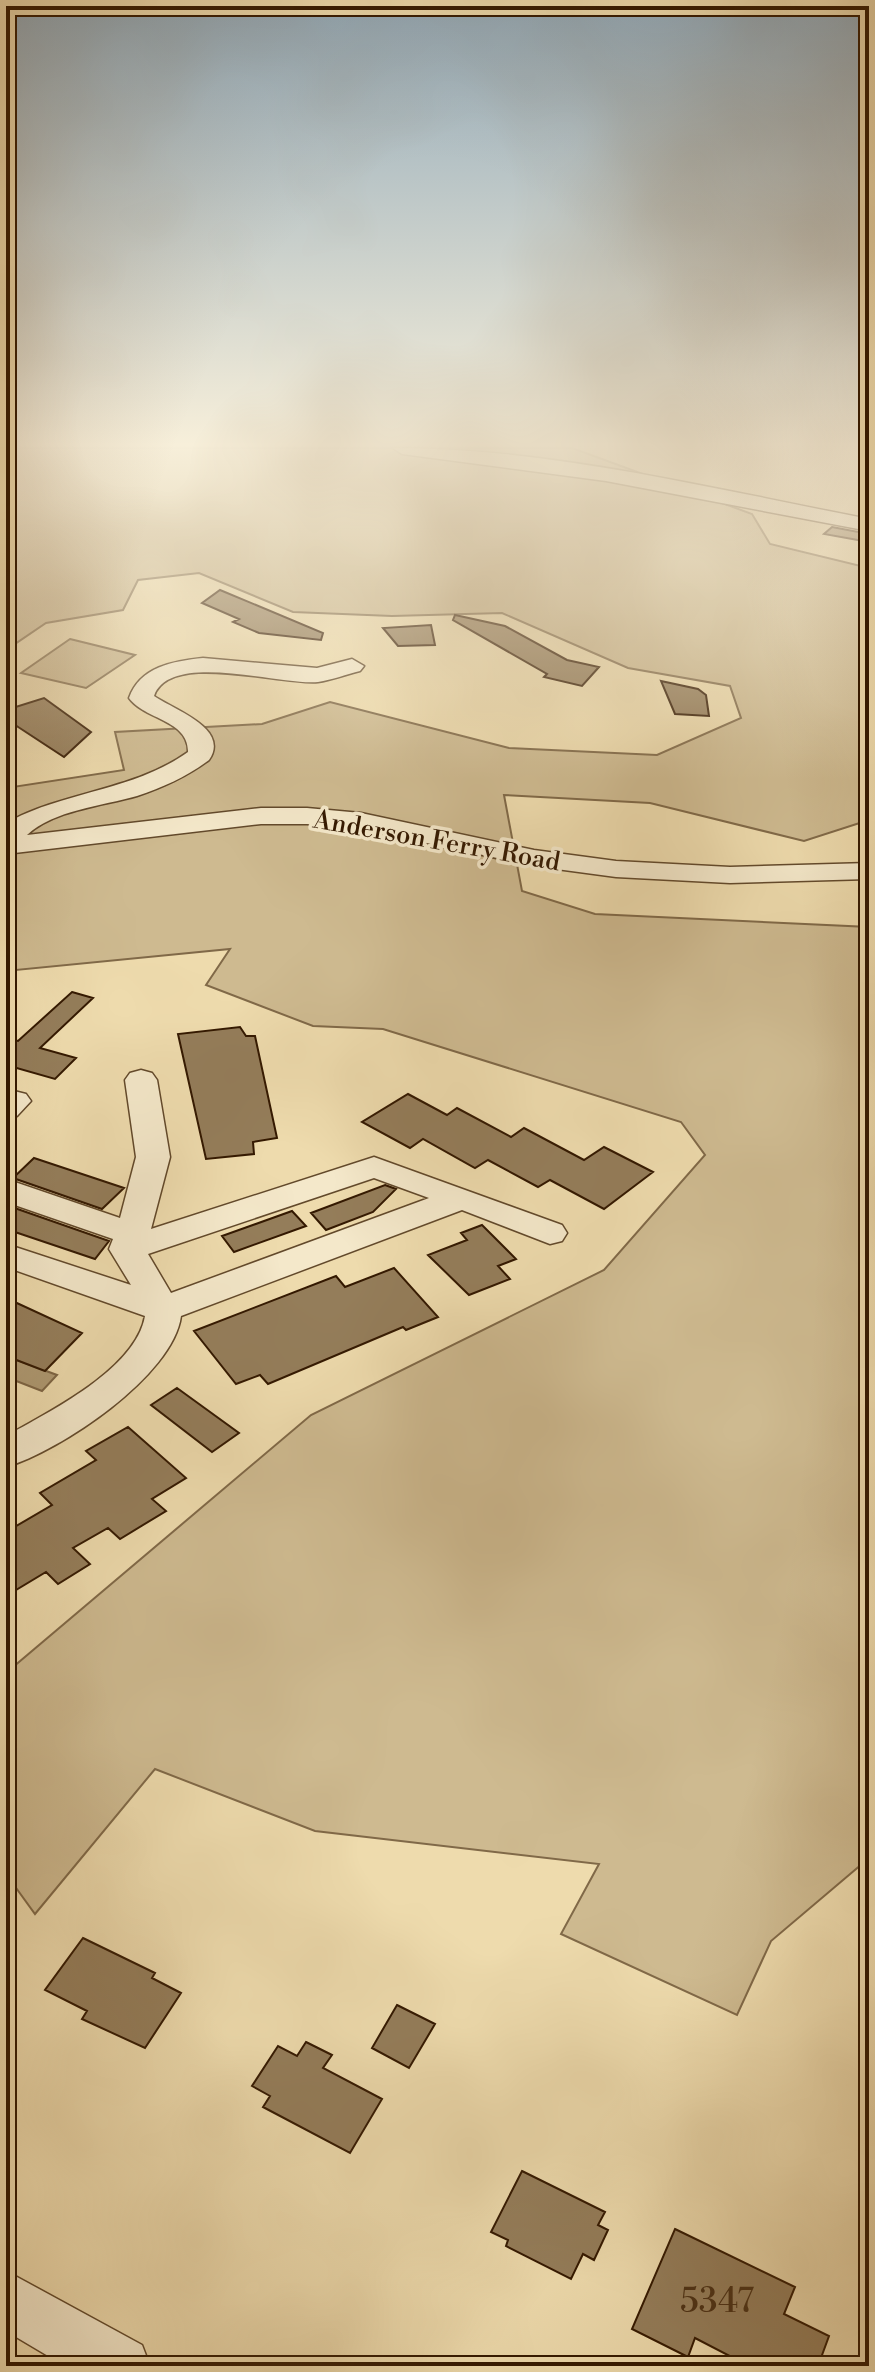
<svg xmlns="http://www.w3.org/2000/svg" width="875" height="2372" font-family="'Libre Bodoni',serif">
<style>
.green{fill:#ceba90;stroke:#806948;stroke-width:2}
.water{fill:#ae9972;stroke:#7d6544;stroke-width:2}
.building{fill:#947d5a;stroke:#331800;stroke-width:2}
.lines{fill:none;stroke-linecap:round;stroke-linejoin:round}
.minor-casing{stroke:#62492b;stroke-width:3}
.minor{fill:#f4e8ca;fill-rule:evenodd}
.labels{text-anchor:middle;stroke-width:7;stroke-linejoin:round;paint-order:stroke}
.far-street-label{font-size:26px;fill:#331800;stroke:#f4e8ca}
.near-number-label{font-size:34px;fill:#4b3116}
</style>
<rect width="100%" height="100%" fill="#eedbad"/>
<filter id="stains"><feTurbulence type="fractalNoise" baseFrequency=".0025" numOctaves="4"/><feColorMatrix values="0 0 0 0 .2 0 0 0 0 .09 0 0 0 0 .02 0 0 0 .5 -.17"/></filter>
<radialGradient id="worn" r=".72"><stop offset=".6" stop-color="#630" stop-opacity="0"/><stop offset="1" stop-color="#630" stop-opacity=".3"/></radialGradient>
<path class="green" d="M6 448H572L752 514 770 544 869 568V820L804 841 650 803 504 795 522 891 595 914 869 927V1858L771 1941 737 2015 561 1934 599 1864 315 1831 155 1769 35 1914 6 1874V1673L311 1415 604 1270 705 1155 681 1122 383 1029 313 1026 206 985 230 949 6 971V788L124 770 115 732 262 724 330 702 509 748 657 755 741 718 730 686 628 668 502 613 392 616 293 612 199 573 138 580 123 610 46 623 6 650Z
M70 639 135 655 86 688 21 673Z"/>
<path class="water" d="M14 1359 57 1375 42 1391 6 1377V1367Z"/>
<path class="building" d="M832 527 869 534V542L824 534Z
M220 590 323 633 321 640 259 633 233 622 239 619 202 603Z
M455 615 505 626 567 660 599 667 582 686 544 677 547 674 453 620Z
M431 625 435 645 398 646 383 628Z
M661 681 698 689 706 695 709 716 675 714Z
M44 698 91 732 64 757 6 719V710Z
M72 992 93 998 40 1048 76 1058 55 1079 6 1065V1038L18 1041Z
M240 1027 246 1036H255L277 1138 253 1142 254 1154 206 1159 178 1034Z
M408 1094 447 1115 457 1108 511 1137 524 1128 584 1160 604 1147 653 1172 604 1209 550 1180 538 1187 488 1160 475 1168 423 1139 410 1148 362 1122Z
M34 1158 124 1188 102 1209 13 1178Z
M385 1185 396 1189 373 1212 326 1230 311 1213Z
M6 1205 109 1241 95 1259 6 1229Z
M292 1211 306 1226 234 1252 222 1236Z
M482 1225 516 1259 498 1266 510 1279 469 1295 428 1255 467 1240 461 1233Z
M394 1268 438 1317 406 1330 403 1327 268 1384 260 1375 236 1384 194 1331 336 1276 345 1287Z
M6 1298 82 1333 45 1371 6 1356Z
M177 1388 239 1433 212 1452 151 1405Z
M128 1427 186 1478 152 1499 166 1511 120 1539 108 1528 73 1548 90 1564 58 1584 46 1572 6 1596V1532L52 1505 40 1493 96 1460 86 1451Z
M83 1938 155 1973 152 1978 181 1993 145 2048 82 2019 87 2011 45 1990Z
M397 2005 435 2024 409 2068 372 2048Z
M306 2042 332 2055 323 2068 382 2099 350 2153 263 2107 270 2096 252 2086 278 2046 297 2056Z
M522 2171 605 2212 598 2225 608 2230 594 2260 583 2254 571 2279 506 2246 508 2240 491 2232Z
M675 2229 795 2287 784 2314 829 2336 818 2366H759L745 2359 743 2363 695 2338 688 2357 632 2329Z"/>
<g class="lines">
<g class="minor-casing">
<path id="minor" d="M393 448C552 448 713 489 869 519V531L606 481 402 454Z
M203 658 317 668 352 659 364 666 360 671C347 674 332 680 318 682 282 686 170 650 154 696 172 709 231 728 209 760 186 777 164 787 137 796 102 806 54 810 27 835L261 808H307L361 813 534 850 616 861 730 867 869 863V879L730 883 616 877 534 866 361 829 307 824H261L6 854V826L12 820C68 791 135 790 188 752 189 720 145 720 129 698 140 667 173 661 203 658Z
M141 1070 152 1073 157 1080 170 1157 151 1229 374 1157 562 1225 567 1233 562 1241 550 1244 462 1210 181 1316C173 1376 60 1451 6 1467V1436C49 1412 136 1369 145 1316L6 1267V1244L131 1285 109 1249 113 1239 6 1202V1179L120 1218 136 1157 125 1080 130 1073ZM374 1178 429 1198 171 1293 148 1254Z
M6 1089 26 1094 31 1101 17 1116 6 1119Z
M6 2271 142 2345 150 2366H65L6 2331Z"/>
</g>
<use href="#minor" class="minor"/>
</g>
<linearGradient id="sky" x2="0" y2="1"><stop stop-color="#91a9b9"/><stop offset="0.57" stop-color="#f7efda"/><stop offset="1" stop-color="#f7efda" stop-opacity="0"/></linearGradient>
<rect width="875" height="780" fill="url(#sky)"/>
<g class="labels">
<g class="far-street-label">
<text transform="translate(437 840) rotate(10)" y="9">Anderson Ferry Road</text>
</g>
<g class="near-number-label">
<text x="717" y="2312">5347</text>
</g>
</g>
<rect width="875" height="2372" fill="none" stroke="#eedbad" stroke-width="32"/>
<rect x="8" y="8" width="859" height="2356" fill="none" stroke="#331800" stroke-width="4"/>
<rect x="16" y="16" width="843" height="2340" fill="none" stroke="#331800" stroke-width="2"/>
<rect width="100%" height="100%" filter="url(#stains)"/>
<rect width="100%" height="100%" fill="url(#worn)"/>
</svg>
